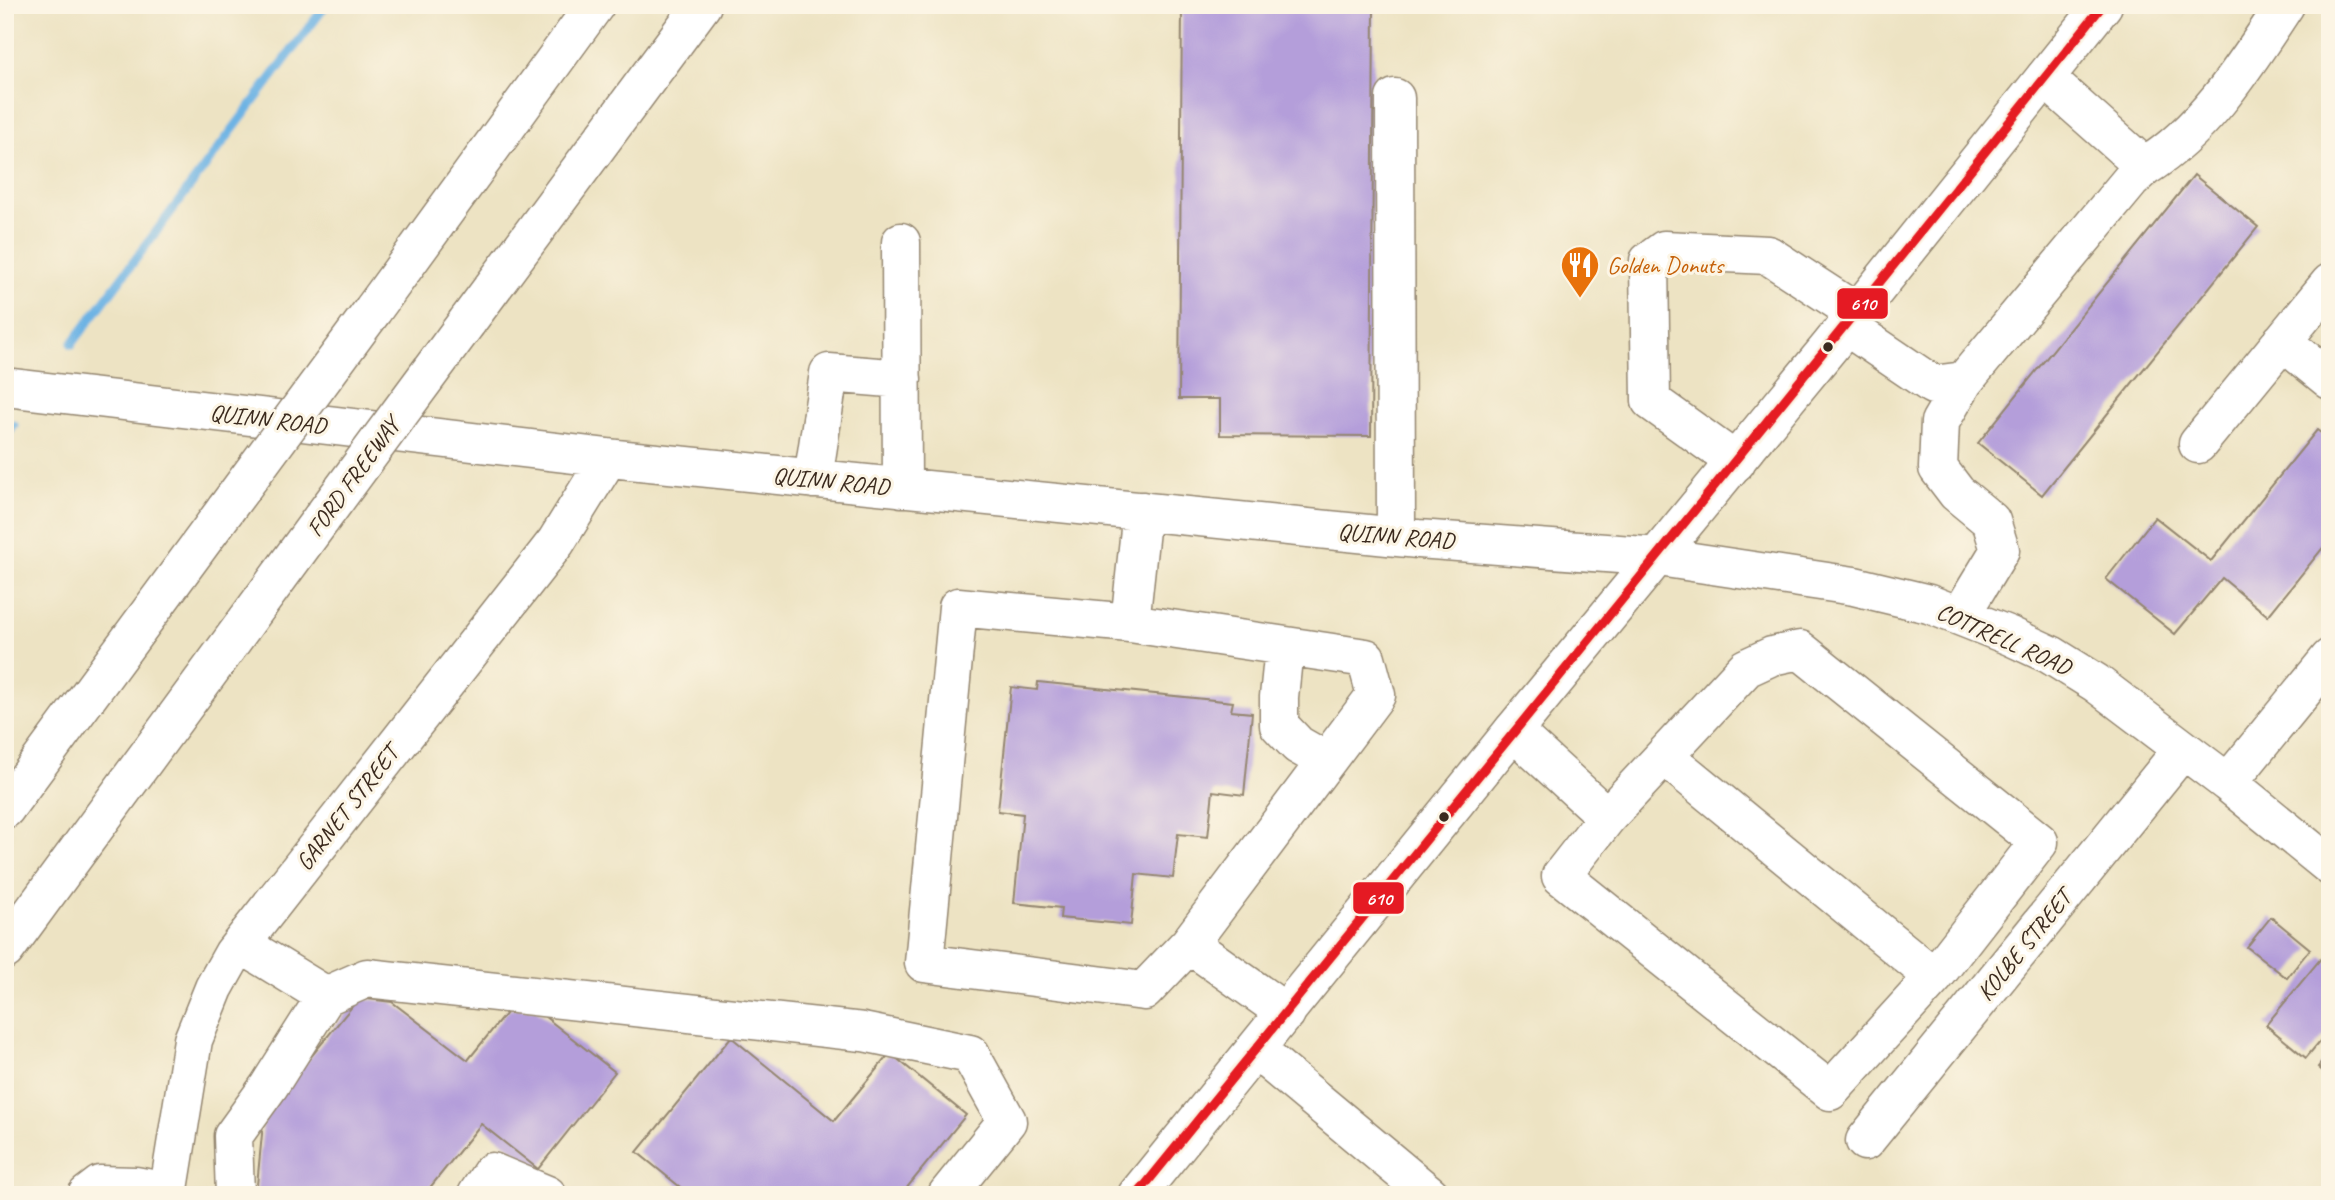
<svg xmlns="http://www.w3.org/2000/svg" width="2335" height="1200" font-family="Caveat,sans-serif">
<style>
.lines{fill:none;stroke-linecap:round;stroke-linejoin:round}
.stream{stroke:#6db3e4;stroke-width:9}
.building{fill:#b49eda}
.minor-casing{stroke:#948670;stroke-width:41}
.major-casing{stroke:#948670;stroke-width:41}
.highway-casing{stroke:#948670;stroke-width:41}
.minor{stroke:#fff;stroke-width:38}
.major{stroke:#fff;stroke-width:38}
.highway{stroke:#fff;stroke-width:38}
.highway-bridge-casing{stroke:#948670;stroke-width:41;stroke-linecap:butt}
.highway-bridge{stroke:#fff;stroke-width:38}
.bus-1-casing{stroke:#fcf5e5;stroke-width:14}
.bus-1{stroke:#e51a23;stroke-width:9}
.bus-dot{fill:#3b2a1e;stroke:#fcf5e5;stroke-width:2.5}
.labels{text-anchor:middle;stroke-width:6;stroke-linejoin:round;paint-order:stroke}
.food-label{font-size:24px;fill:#c56008;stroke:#fcf5e5;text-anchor:start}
.street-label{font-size:24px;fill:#3b2a1e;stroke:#fcf5e5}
.line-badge{stroke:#fcf5e5;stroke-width:2.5}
.badge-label{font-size:19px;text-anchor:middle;font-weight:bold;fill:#fff}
</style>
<rect width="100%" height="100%" fill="#fcf5e5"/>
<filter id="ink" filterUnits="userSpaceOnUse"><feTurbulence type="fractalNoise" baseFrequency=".0143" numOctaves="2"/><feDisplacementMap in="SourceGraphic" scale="14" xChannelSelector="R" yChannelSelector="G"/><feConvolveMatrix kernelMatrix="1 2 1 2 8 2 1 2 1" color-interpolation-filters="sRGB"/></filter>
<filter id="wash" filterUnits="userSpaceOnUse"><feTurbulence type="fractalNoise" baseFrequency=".00686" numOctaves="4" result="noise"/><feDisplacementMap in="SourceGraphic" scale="28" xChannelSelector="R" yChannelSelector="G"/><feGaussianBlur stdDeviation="1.57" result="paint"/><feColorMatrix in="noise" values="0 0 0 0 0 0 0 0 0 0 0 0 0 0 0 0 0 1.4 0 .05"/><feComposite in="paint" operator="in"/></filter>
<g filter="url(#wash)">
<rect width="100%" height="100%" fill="#ede3c3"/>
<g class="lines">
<path class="stream" d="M72 344 326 5
M5 438 14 425"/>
</g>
<g id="blocks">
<path class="building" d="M1182 5H1374L1371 436 1220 435V399H1179Z
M2194 175 2258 227 2042 495 1978 443Z
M2317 430 2330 440V539L2268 616 2222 578 2175 634 2106 579 2155 517 2211 561Z
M1038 682 1233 702 1231 711 1252 713 1244 795 1213 791 1208 837 1178 834 1173 878 1136 874 1131 925 1060 918 1061 908 1014 903 1023 814 998 811 1011 687 1037 690Z
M2271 917 2310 949 2287 978 2247 947Z
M2322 957 2330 963V1029L2306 1058 2266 1025Z
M359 998 392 1002 468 1060 510 1008 535 1009 615 1072 538 1169 481 1124 424 1195H256L264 1114Z
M731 1037 834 1121 890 1053 966 1115 901 1195H787L782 1190 778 1195H690L637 1152Z
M2330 1052V1077L2318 1067Z"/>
</g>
</g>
<g filter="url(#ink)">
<use href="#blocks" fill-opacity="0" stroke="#948670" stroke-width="2"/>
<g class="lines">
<g class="minor-casing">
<path id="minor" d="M1395 98 1396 537
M2145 167C2206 129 2246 64 2285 5
M901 242 902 488
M1846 326 1933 385 1964 381 2131 180 2145 167 2045 78
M2282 341 2330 380
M5 387 608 458 1418 539 1659 557 1854 586 1929 604 2010 636 2051 655 2096 683 2228 783 2330 866
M2198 444 2330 283
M1736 462 1651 401 1649 261 1664 250 1768 255 1857 313
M813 479 829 373 902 379
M1960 616 2000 550 1991 521 1957 493 1938 468 1940 422 1964 381
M1130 623 1142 511
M1284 648 1279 697V725L1298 745 1326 761
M1513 731 1607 817 1561 876 1830 1091 1934 977 2039 842 1800 650 1772 656 1746 668 1607 817
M1664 756 1934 977
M2228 783 2330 658
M241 944 326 996 367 978 863 1032 970 1054 1007 1121 947 1195
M1189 944 1376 695 1366 658 1130 623 958 607 924 963 1144 991 1189 944 1286 1013
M1256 1050 1430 1195
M1865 1141 2183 749
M87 1195 100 1185 135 1186 168 1192
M168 1195 193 1040 214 988 233 954 556 542 608 458
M235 1195 233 1136 269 1086 326 996
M477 1195 492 1172 547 1195"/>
</g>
<g class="major-casing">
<path id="major" d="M1137 1195 1513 731 1831 345 2103 5"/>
</g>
<g class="highway-casing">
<path id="highway" d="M373 310 595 5
M467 322 702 5
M5 809 226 509
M5 950 322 518"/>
</g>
<use href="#minor" class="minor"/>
<use href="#major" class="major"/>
<use href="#highway" class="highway"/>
<g class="highway-bridge-casing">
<path id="highway-bridge" d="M226 509 373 310
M322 518 467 322"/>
</g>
<use href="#highway-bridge" class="highway-bridge"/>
<g class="bus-1-casing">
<path id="bus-1" d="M1137 1195C1459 798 1784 404 2103 5"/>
</g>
<use href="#bus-1" class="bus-1"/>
</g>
</g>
<defs>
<g id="restaurant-pin" transform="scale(2.0125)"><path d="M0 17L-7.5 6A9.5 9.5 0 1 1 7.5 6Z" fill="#e8710a" stroke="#fcf5e5"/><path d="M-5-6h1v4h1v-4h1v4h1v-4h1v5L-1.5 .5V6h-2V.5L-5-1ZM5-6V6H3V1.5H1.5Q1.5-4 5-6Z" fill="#fff"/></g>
</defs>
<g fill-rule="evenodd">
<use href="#restaurant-pin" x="1580" y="265"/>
</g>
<g class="bus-dot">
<circle cx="1828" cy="347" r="6"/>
<circle cx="1444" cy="817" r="6"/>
</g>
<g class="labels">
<g class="food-label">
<text x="1607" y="273">Golden Donuts</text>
</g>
<g class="street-label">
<text transform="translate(268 419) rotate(7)" y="8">QUINN ROAD</text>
<text transform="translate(353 477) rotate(-54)" y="8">FORD FREEWAY</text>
<text transform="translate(831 481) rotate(6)" y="8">QUINN ROAD</text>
<text transform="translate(1396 536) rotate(5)" y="8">QUINN ROAD</text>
<text transform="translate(2004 639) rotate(24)" y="8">COTTRELL ROAD</text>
<text transform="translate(347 808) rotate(-52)" y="8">GARNET STREET</text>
<text transform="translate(2024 945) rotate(-51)" y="8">KOLBE STREET</text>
</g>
</g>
<g class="line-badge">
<rect x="1836" y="287" width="53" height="33" rx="7" fill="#e51a23"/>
<rect x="1352" y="881" width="53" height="34" rx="7" fill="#e51a23"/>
</g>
<g class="badge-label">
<text x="1863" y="310">610</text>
<text x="1379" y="905">610</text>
</g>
<rect width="2335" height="1200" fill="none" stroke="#fcf5e5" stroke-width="28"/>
</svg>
